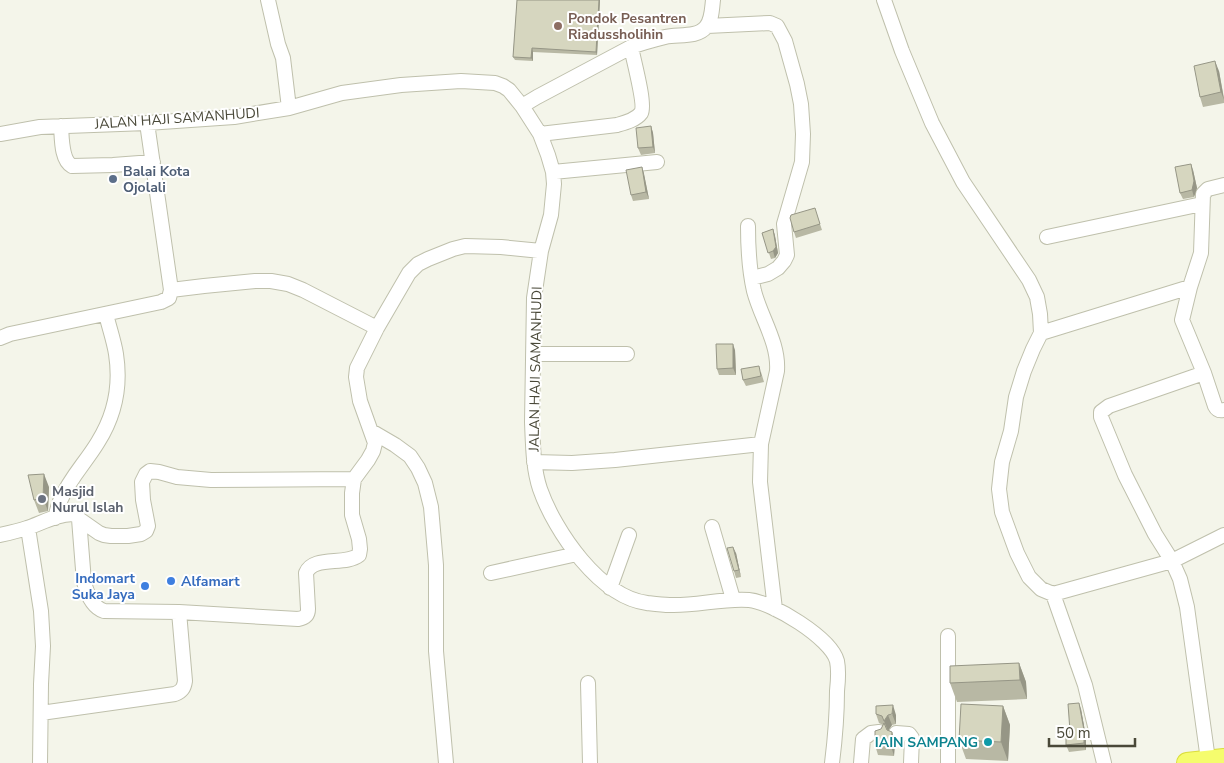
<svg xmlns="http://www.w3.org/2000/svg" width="1224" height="763" font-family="'Nunito Sans',sans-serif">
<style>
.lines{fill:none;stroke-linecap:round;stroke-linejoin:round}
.minor-casing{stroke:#bfc0ac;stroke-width:16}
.highway-casing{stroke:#dadd3c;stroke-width:22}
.minor{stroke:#fff;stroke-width:14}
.highway{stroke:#f5fc6d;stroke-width:20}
.wall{fill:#b8b8a4}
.shaded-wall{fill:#969686}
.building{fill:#d6d6bf;stroke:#969686}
.education-dot{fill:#8d6e63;stroke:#fff;stroke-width:2}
.service-dot{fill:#5c6f8a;stroke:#fff;stroke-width:2}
.worship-dot{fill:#6b7280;stroke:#fff;stroke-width:2}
.shop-dot{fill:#3f7fe0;stroke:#fff;stroke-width:2}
.culture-dot{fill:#0f9aa8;stroke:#fff;stroke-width:2}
.labels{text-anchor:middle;stroke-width:4;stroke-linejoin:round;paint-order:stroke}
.education-label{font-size:14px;font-weight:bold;fill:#785e54;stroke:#fff;text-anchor:start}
.street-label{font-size:14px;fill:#494838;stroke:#fff}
.service-label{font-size:14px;font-weight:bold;fill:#4e5e75;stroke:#fff;text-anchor:start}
.worship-label{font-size:14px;font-weight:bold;fill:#5b616d;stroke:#fff;text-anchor:start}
.shop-label{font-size:14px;font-weight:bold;fill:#366cbe;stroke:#fff;text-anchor:end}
.culture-label{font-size:14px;font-weight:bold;fill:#0d838f;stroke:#fff;text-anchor:end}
</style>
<rect width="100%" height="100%" fill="#f4f5ea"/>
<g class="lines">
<g class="minor-casing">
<path id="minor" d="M268 0 278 44 283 58 289 108
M884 0 902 51 932 123 963 182 1029 280 1037 297 1040 314 1041 333 1033 349 1024 371 1016 397 1011 431 1002 462 999 489 1002 512 1017 553 1029 577 1041 589 1053 594 1085 685 1104 763
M707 26 770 23 777 26 785 41 797 84 801 104 803 134 802 162 784 224 787 255 784 261 778 268 768 274 752 278
M522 106 537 97 631 47C642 43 653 40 665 37 678 34 697 38 706 27 712 20 712 8 713 0
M61 126C62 138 61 160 72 166L113 165 153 162
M0 134 40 127 147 123 234 117 289 108 342 93 401 85 461 81 495 83 503 86 509 90 522 106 540 134 548 155 553 172 554 184 551 215 541 251 534 298 532 422C533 445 533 468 540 489 555 532 600 597 647 603 655 604 662 605 670 605 697 606 722 598 749 600 772 602 831 638 837 661 839 671 838 682 837 691 837 715 835 739 832 763
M540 134 617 125C624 123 636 120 641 113 646 105 633 58 631 47
M553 172 657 162
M1224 185 1208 189 1203 194 1201 253 1190 287 1182 320 1204 373 1215 406C1217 410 1219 411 1224 410
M748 226C748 247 749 269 754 291 761 318 779 343 777 371L761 444 760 482 775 609
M1047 237 1202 204
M171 290 204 286 255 281H271L288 284 303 290 377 328
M1041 333 1190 287
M0 338 10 334 161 302 169 298 171 290 147 123
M533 354H627
M1204 373 1109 406 1101 412V417L1125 475 1155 534 1172 561 1180 579 1187 607 1208 760
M371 431 395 445 410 456 418 468 425 483 431 507 436 565V651L446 763
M534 462 572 463 615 460 761 444
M55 518C57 512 58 505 61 499 70 478 86 462 98 442 115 415 121 386 116 354 114 341 109 327 106 314
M79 519 99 533 104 535 111 536H128L141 534 146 531 148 526 143 500 142 482 146 474 150 471 159 472 177 477 211 480 354 479
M712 527 733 599
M28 528 41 611 43 646 41 684 40 763
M0 535C9 533 18 531 27 528 40 524 63 511 76 515L79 519 84 582C87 594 92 607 104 611L179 612 298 619C304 618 308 616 308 609L306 573C313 555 345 566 359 555L360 549 359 539 352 515V493L354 479 368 460 373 451 375 443 360 401 356 377 357 368 377 328 409 273 418 264 428 259 453 249 465 246 501 247 541 251
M491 573 577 554
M610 588 629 535
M1053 594 1172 561 1224 535
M948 636V763
M588 683 590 763
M41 713 175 694C182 691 184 688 185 681L179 612
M896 733 909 734 912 738 911 763
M861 763 863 739 871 733 879 732"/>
</g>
<g class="highway-casing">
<path id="highway" d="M1187 763 1224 759"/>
</g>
<use href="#minor" class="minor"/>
<use href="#highway" class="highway"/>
</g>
<path class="wall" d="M517 0H600L597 55 533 52V61L515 60 513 57Z
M1219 71 1224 98V103L1203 107 1200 97Z
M651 126 653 133 655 153 641 155 638 148Z
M642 167 644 174 649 199 633 201 631 195Z
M1193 170 1197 188 1194 197 1183 199 1180 193Z
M817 215 822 230 796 238 794 232Z
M773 229 775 236 778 253 775 258 771 259 762 233Z
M735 350 736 375H719L717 369Z
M761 372 764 382 746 386 743 380Z
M49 487 48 511 39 513 34 500Z
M736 553 741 577 736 578 734 571Z
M1019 663 1026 682 1027 699 957 702 950 683Z
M1003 706 1010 725 1008 761 966 759 959 740Z
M1081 709 1086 737V750L1069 752 1066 745Z
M876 714 896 715V724L892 725 888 730 892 732 895 742 894 756 878 755 875 745 883 725 879 723Z"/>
<path class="shaded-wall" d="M599 0H600L597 55 596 52Z
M532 48 533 52V61L531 58Z
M1215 61 1219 71 1224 100 1221 92Z
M651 126 653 133 655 153 653 147Z
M1191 164 1193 170 1197 188 1194 197 1192 190Z
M642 167 644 174 649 199 646 192Z
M773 229 775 236 778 253 775 258 773 251Z
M733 344 735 350 736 375 733 368Z
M44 474 49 487 48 511 43 498Z
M733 547 736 553 741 577 739 570Z
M1019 663 1026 682 1027 699 1020 680Z
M1079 703 1081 709 1086 737V750L1084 743Z
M893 705 896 715V724L892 714Z
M1003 706 1010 725 1008 761 1001 742Z
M888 715 892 725 888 731 884 721Z
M892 732 895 742 894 756 891 746Z"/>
<path class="building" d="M517 0H599L596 52 532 48 531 58 513 57Z
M1215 61 1221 92 1200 97 1194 66Z
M651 126 653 147 638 148 636 128Z
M1191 164 1194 181 1192 190 1180 193 1175 167Z
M642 167 646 192 631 195 626 170Z
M815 208 820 224 794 232 790 218 791 215Z
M773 229 776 247 773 251 768 253 762 233Z
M716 344H733V368L717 369Z
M759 366 761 376 743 380 741 369Z
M44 474 43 498 34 500 28 475Z
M733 547 739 570 734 571 727 548Z
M1019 663 1020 680 950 683V666Z
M1079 703 1084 730V743L1066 745V732L1070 731 1068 704Z
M961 704 1003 706 1001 742 959 740Z
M893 705 892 714 888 715 884 721 882 716 876 714V706Z
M884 723 887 730 892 732 891 746 875 745V731L881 729Z"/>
<circle class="education-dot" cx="558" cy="26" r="5"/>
<circle class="service-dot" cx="113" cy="179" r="5"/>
<circle class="worship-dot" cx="42" cy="499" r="5"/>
<g class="shop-dot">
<circle cx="171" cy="581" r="5"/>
<circle cx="145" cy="586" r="5"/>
</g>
<circle class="culture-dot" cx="988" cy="742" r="5"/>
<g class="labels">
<g class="education-label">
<text x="568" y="23">Pondok Pesantren<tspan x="568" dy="16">Riadussholihin</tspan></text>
</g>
<g class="street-label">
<text transform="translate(177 118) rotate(-4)" y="5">JALAN HAJI SAMANHUDI</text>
<text transform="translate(535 369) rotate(-89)" y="5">JALAN HAJI SAMANHUDI</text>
</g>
<g class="service-label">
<text x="123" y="176">Balai Kota<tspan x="123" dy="16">Ojolali</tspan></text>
</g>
<g class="worship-label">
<text x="52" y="496">Masjid<tspan x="52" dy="16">Nurul Islah</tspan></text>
</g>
<g class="shop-label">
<text x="135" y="583">Indomart<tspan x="135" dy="16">Suka Jaya</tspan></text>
<text x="181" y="586" text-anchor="start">Alfamart</text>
</g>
<g class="culture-label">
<text x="978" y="747">IAIN SAMPANG</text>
</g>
</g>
<path d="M1049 738v8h86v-8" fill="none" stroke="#494838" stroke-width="2.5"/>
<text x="1056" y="738" font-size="15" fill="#494838" stroke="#ffffff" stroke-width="4" paint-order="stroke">50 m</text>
</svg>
